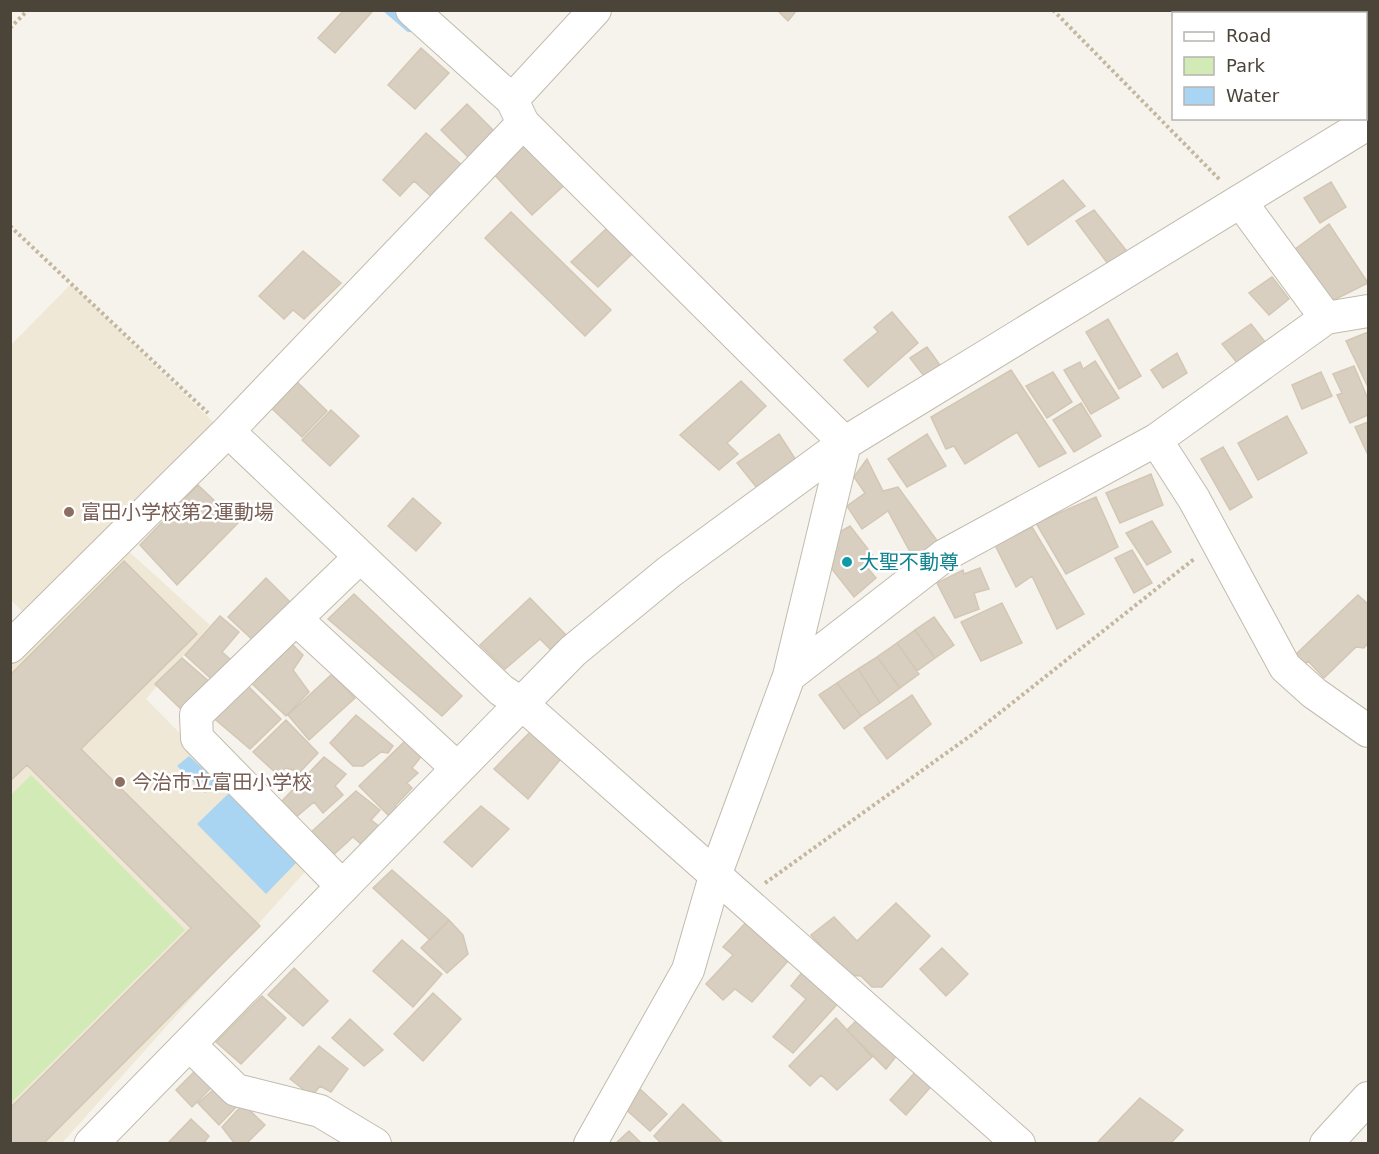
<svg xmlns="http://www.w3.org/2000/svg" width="1379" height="1154" font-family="'DejaVu Sans','Noto Sans JP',sans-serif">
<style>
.education{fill:#efe8d6}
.green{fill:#d2eab5}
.water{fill:#a9d4f2}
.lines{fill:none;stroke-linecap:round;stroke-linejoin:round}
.stream{stroke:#a9d4f2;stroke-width:8}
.building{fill:#d8cfc1;stroke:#d3c7b4;stroke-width:1.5}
.minor-casing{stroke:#c2bbae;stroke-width:34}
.tertiary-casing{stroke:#c2bbae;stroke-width:35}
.path{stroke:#c4b79f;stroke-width:4;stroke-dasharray:3 3;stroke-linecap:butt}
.minor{stroke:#fff;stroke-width:32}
.tertiary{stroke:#fff;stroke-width:33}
.education-dot{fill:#8d6e63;stroke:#fff;stroke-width:2}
.culture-dot{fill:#0f9aa8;stroke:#fff;stroke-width:2}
.labels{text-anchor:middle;stroke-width:5;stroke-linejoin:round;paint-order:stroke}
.education-label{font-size:20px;fill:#785e54;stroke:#fff;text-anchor:start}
.culture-label{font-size:20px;fill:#0d838f;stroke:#fff;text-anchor:start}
</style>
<rect width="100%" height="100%" fill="#f6f3ec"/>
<path class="education" d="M71 284 214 423 26 615 11 600 10 346Z
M125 548 210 625 146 699 311 865 62 1143 11 1144V659Z"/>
<path class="green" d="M31 775 185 930 11 1103V795Z"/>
<path class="water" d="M189 756 218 782 205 793 177 766Z
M228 794 297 862 266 894 197 824Z"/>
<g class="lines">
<path class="stream" d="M388 10 409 28"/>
</g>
<path class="building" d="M344 10 372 12 335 53 318 38Z
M777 10H797L788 21Z
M421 48 449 73 415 109 388 85Z
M467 104 498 135 472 161 441 130Z
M426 133 464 167 434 199 414 181 400 196 383 180Z
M528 134 571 179 532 215 490 170Z
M1063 180 1085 206 1028 245 1009 217Z
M1331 182 1346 207 1320 223 1304 198Z
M1094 210 1130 255 1111 268 1076 221Z
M511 212 611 310 585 336 485 238Z
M1329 224 1368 283 1328 303 1294 250Z
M607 228 633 253 598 287 571 262Z
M303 251 341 283 304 319 293 310 284 319 259 296Z
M1272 277 1289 299 1269 315 1249 293Z
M892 312 918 343 868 387 844 360 878 332 874 327Z
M1108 319 1141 376 1119 389 1086 332Z
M1251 324 1266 343 1238 364 1222 344Z
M1368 332V387L1346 341Z
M927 347 940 365 924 376 910 358Z
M1177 353 1187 373 1163 388 1151 370Z
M1095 361 1119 398 1091 414 1064 370 1080 362 1083 369Z
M1354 366 1368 399V415L1350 423 1337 395 1342 393 1333 374Z
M1011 370 1066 453 1039 467 1017 432 965 464 954 446 946 449 931 417Z
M1053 372 1072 402 1047 418 1026 386Z
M1321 372 1332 396 1302 409 1292 385Z
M291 376 327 411 302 437 266 403Z
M741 381 766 406 727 443 738 454 719 470 680 435Z
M1081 403 1101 436 1074 452 1053 420Z
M331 410 359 436 330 466 302 440Z
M1287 416 1307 453 1258 480 1238 443Z
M1368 422V455L1355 427Z
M779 434 796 460 757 488 737 463Z
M927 434 946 466 907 487 888 459Z
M1223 447 1252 497 1230 510 1201 459Z
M867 459 883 491 898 487 941 546 915 561 888 511 862 529 847 506 865 493 854 477Z
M1151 474 1163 505 1120 523 1106 493Z
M198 485 238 523 177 585 140 545Z
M1096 497 1118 547 1066 574 1036 523Z
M413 498 441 523 416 551 388 526Z
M1152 521 1171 552 1147 565 1126 533Z
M850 526 874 557 865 565 876 578 854 597 824 559 839 549 831 537Z
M1032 527 1084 614 1057 629 1032 576 1016 587 995 545Z
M1132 550 1152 583 1134 593 1115 558Z
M124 561 197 634 81 749 260 926 43 1144H10V1108L191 928 27 765 10 781V675Z
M980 568 989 589 974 593 979 609 955 618 937 583 963 570 964 574Z
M266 578 294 606 256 643 228 617Z
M354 594 462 696 442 716 328 619Z
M1358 595 1368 604V643L1364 648 1356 647 1324 678 1308 661 1302 667 1293 657Z
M530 598 566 635 550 649 540 639 505 669 480 645Z
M1002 603 1022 643 981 661 961 622Z
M220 616 239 632 222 652 237 665 218 685 185 655Z
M934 617 954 645 935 658 915 630Z
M915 630 935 658 917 671 897 643Z
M286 638 303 655 293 670 309 692 286 716 245 677Z
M897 643 919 674 900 688 877 657Z
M877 657 900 688 880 703 858 669Z
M182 658 212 684 183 711 155 684Z
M858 669 880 703 861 716 837 683Z
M332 674 355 698 309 740 288 715Z
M245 683 281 719 250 749 210 715Z
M837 683 861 716 844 729 819 695Z
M912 695 931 724 887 759 864 728Z
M356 715 393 746 388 753 381 752 363 766H353L330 743Z
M286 720 318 753 300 772 286 768 277 774 253 752Z
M532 730 564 755 528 799 494 769Z
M406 740 424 753 412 768 418 773 407 783 412 788 395 806 403 814 395 822 359 786Z
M324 757 346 774 335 786 343 795 323 813 314 802 296 817 281 802Z
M356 791 380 810 371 820 379 826 362 845 353 837 329 859 309 834Z
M481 806 509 829 472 867 444 842Z
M392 870 449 920 430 940 373 888Z
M896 903 930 936 882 987H872L861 976 847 975 811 935 834 917 857 941Z
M751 917 794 954 752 1002 735 989 723 1000 706 984 733 955 723 947Z
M449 920 463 935 468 954 447 973 421 948Z
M402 940 442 974 413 1007 373 971Z
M942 948 968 974 946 996 920 969Z
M807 966 842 999 793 1053 773 1037 806 999 791 986Z
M294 968 328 1001 303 1026 268 995Z
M433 993 461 1019 423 1061 394 1034Z
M262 996 286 1018 241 1064 216 1042Z
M862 1015 901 1050 886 1069 847 1030Z
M836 1018 872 1057 837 1090 821 1075 810 1086 789 1066Z
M350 1019 383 1050 364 1066 332 1038Z
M319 1046 348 1069 331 1092 320 1086 312 1096 290 1079Z
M919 1068 935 1082 906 1115 890 1100Z
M197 1069 218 1081 192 1107 176 1090Z
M220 1084 240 1103 219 1125 198 1103Z
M640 1089 667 1114 650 1131 622 1106Z
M1140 1098 1183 1130 1170 1144H1096Z
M243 1104 265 1125 246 1144H235L222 1127Z
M683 1104 724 1144H662L654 1136Z
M191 1119 209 1136 203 1144H167Z
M629 1131 642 1144H615Z"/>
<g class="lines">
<g class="minor-casing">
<path id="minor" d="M512 100 595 10
M523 123 845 443 789 676 716 873 688 970 590 1144
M1240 201 1326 318
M228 431 501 690 522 704 1019 1144
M1156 440 1194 499 1285 667 1314 693 1368 731
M296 619 458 769
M10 647 228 431 523 123 512 100 412 10
M789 676 945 555 1156 440 1326 318 1368 311
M343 887 197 738 196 715 360 557
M189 1044 236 1090 320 1111 375 1144
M1326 1144 1368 1098"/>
</g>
<g class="tertiary-casing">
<path id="tertiary" d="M91 1144 573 651 669 572 845 443 1368 123"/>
</g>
<path class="path" d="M1053 10 1221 181
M10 28 28 10
M10 226 208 413
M765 883 973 734 1194 559"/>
<use href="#minor" class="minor"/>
<use href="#tertiary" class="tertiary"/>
</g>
<g class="education-dot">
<circle cx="69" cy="512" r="6"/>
<circle cx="120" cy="782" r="6"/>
</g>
<circle class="culture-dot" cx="847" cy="562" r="6"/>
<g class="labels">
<g class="education-label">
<text x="81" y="519">富田小学校第2運動場</text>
<text x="132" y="789">今治市立富田小学校</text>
</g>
<g class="culture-label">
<text x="859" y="569">大聖不動尊</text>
</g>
</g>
<rect width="1379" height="1154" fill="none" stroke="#4b4439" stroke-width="24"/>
<rect x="1172" y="12" width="195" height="108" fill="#ffffff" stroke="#b7b4b0" stroke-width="1.5"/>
<rect x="1184" y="32" width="30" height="9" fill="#ffffff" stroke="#b7b4b0" stroke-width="1.5"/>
<text x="1226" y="42" font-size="18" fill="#4b4439">Road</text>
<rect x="1184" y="57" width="30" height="18" fill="#d2eab5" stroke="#b7b4b0" stroke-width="1.5"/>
<text x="1226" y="72" font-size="18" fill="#4b4439">Park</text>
<rect x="1184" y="87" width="30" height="18" fill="#a9d4f2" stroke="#b7b4b0" stroke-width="1.5"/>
<text x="1226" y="102" font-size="18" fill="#4b4439">Water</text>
</svg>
